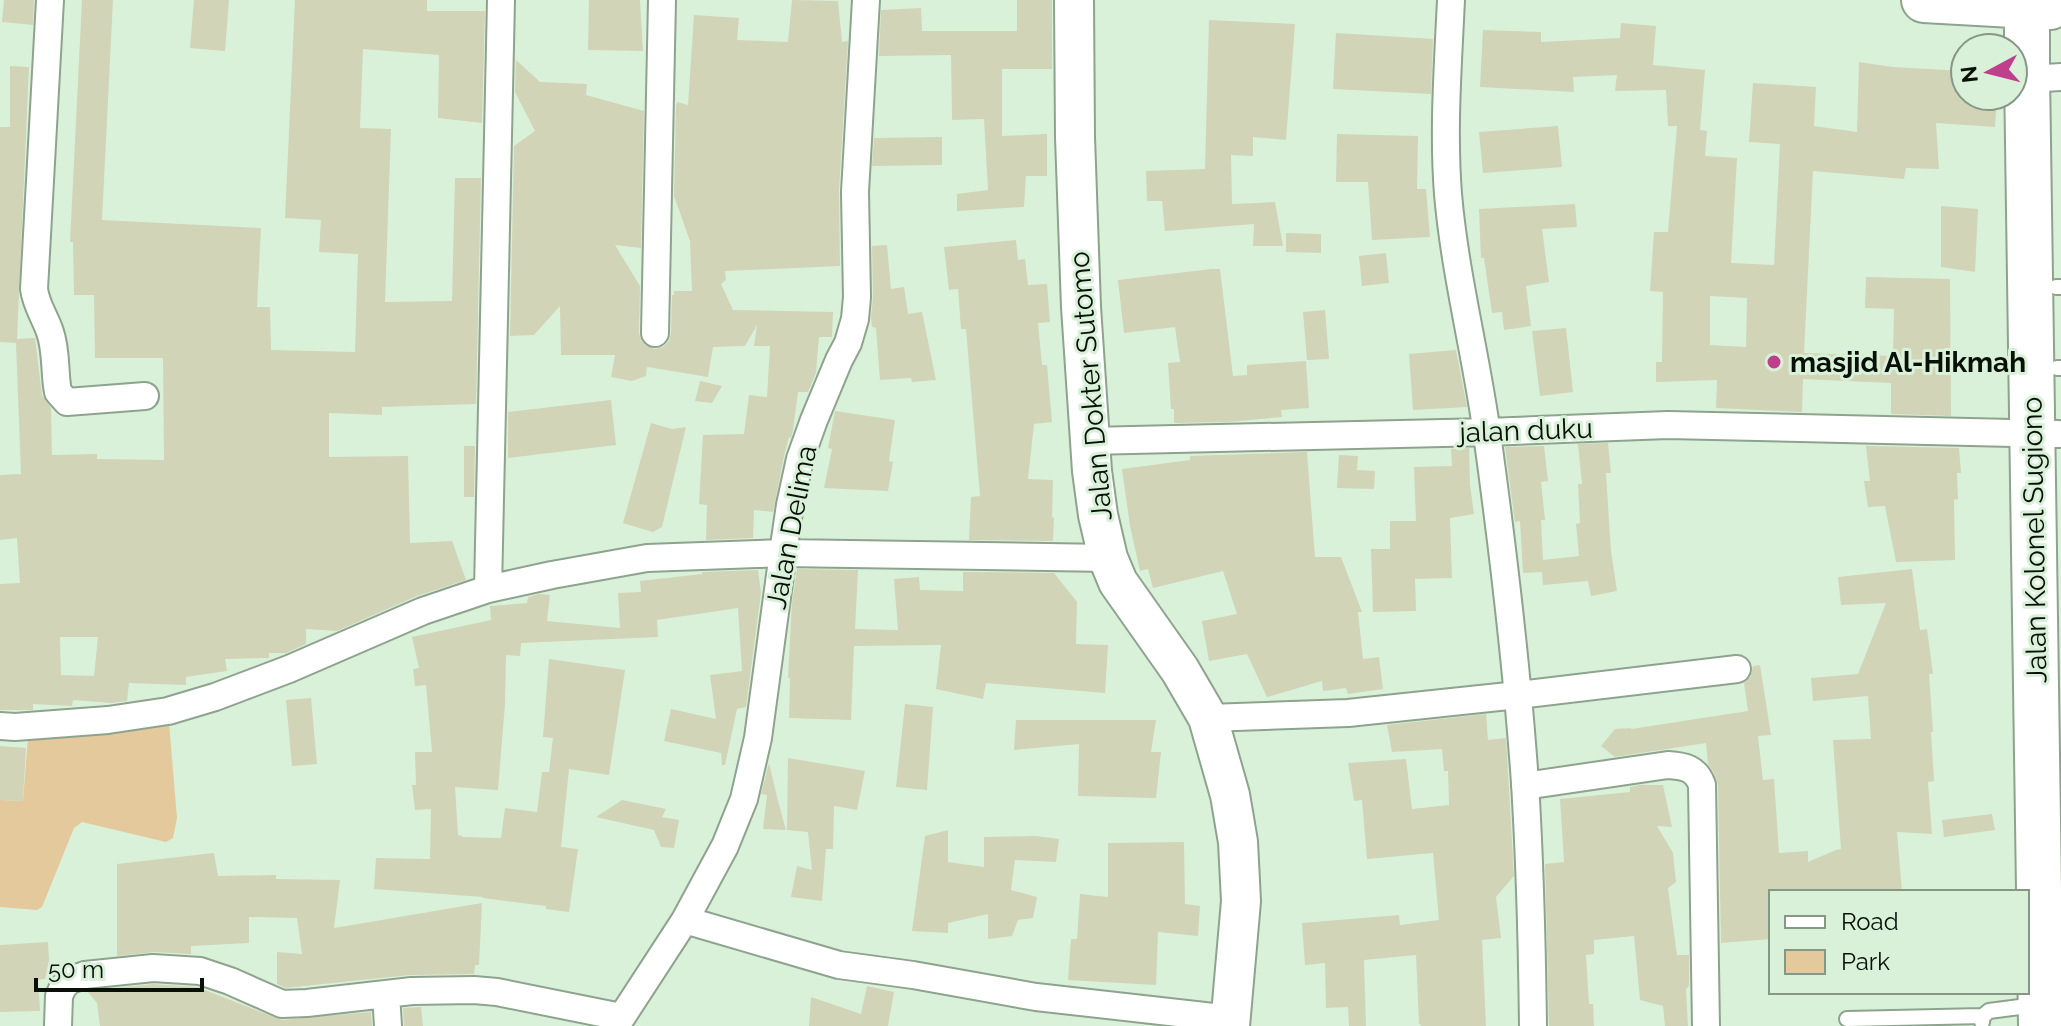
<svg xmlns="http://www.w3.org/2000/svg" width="2061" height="1026" font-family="Raleway,sans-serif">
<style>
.green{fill:#e3c99c}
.building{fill:#d1d4b7;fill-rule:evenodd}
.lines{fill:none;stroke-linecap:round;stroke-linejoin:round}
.service-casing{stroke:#8ea38d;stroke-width:18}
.minor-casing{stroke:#8ea38d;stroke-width:30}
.secondary-casing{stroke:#8ea38d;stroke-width:42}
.trunk-casing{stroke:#8ea38d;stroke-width:48}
.service{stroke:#fff;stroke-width:14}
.minor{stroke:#fff;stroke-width:26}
.secondary{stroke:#fff;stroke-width:38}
.trunk{stroke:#fff;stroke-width:44}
.poi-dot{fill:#be3f8c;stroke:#daf1d9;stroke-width:3}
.labels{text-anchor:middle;stroke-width:6;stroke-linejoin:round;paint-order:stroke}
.poi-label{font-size:28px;font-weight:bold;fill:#081008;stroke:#daf1d9;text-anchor:start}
.street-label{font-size:28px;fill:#081008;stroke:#daf1d9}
</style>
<rect width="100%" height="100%" fill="#daf1d9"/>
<path class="green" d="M168 711 177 818 173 838 166 842 82 822 74 828 42 907 37 910 0 907V800L23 801 29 726Z"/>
<path class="building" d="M4 0H34L33 25 2 22Z
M82 0H113L102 220 261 228 257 307H270L271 350 355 352 358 254 319 252 321 220 285 218 295 0H427V11H485L482 123 438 118 439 55 363 49 360 128 391 129 385 302 452 301 455 178H481L476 404 382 407V415L329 413V457L408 456 410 543 452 541 466 580 417 596 337 631 306 629V644L286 653H269V658L225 659 227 671 186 677V685L129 683 127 701 111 703 73 700 72 706 33 704V710H0V584L20 583 17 538 0 540V475L21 474 16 343 0 342V127H10V66L29 67 17 339 35 338 42 395 51 408 52 455 97 454V459L164 460 163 358H95L94 295H74L73 242H70ZM60 637H98L94 676 61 675Z
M194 0H229L225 51 190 48Z
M589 0H640L643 51 588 50Z
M792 0 838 1 842 42 848 41 839 191 840 266 725 271 726 280 721 284 733 310 833 312 832 337H819L816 373 808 392H798L793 430 791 438 789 437 784 456 773 512 754 510 753 538 706 540 707 505 699 504 703 435 744 434 749 395 767 397 770 346H754L757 325 745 346 713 347 708 377 647 367 646 376 632 381 611 377 615 355H561L560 306 534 335 510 336 514 146 535 131 515 92 516 60 540 82 587 84 586 95 644 111 641 248 615 245 640 286 639 333 641 340 646 346 655 349 663 347 669 341 671 333 672 295H674V291H692L690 241 674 196 676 106 677 102 688 105 694 15 739 18 737 40 788 42Z
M1017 0H1052V69H1002V136L1047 134V176H1026L1024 207 957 211V194L988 190 984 119 952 120 951 55 879 56 881 10 921 8 922 31H1017Z
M1209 20 1295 24 1286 140 1253 137V156L1231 155 1232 204 1275 202 1283 246H1253L1254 224 1165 231 1162 201H1147L1146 171 1205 169Z
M1621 23 1656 26 1653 65 1705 70 1700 130 1707 131 1705 156 1737 158 1731 263 1774 265 1780 144 1749 142 1753 83 1816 87 1814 126 1857 132 1859 62 1893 67 1965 71V96H1997L1995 127 1936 123 1939 169 1906 168 1904 179 1813 171 1804 353 1893 356 1894 309 1865 308 1866 277 1950 279 1951 416 1891 414V383L1803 379 1802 412 1716 408 1717 380 1656 382V362H1662L1663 292 1650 291 1654 232H1668L1677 126H1668L1666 90 1615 91 1617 75 1573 77 1574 92 1480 87 1483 30 1541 32V42L1620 38ZM1710 296 1747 298 1746 347 1710 345Z
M1336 33 1433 39 1431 94 1333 89Z
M1558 126 1562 167 1483 173 1479 132Z
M1337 134 1418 136 1417 189H1426L1430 237 1372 240 1368 182H1336Z
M942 137V165L872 166 874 138Z
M1575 204 1577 227 1542 229 1549 282 1526 286 1531 326 1504 330 1502 312 1492 313 1484 258H1481L1479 209Z
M1941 206 1978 209 1975 272 1941 267Z
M1286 233 1321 234V253L1286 252Z
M1016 240 1018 260 1025 259 1028 285 1047 284 1050 322 1038 323 1042 365H1047L1052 422 1034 424 1028 479 1053 480 1052 517 1054 518 1053 541 969 540 971 497 980 496 966 329H961L958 289 949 290 944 247Z
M887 245 891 289 904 287 908 314 922 312 936 380 912 382 911 378 880 380 876 328 872 327 871 318 873 297 872 246Z
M1386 253 1389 283 1362 286 1359 256Z
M1212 269H1220L1233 376 1247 375V365L1306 361 1309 408 1281 410 1282 417 1228 422 1174 423V409H1171L1168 363 1180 362 1175 327 1124 333 1118 280Z
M1325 310 1329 359 1307 360 1303 312Z
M1566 328 1573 392 1540 396 1532 331Z
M1456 350 1467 407 1413 410 1409 354Z
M700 381 722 386 712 403 695 401Z
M611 400 616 445 508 458V412Z
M835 411 895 420 889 461 893 462 888 491 824 488 832 449 828 448Z
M651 423 672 429 686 427 662 527 653 532 623 523Z
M1608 443 1611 473H1606L1609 521 1611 551 1617 591 1591 596 1588 581 1543 585 1542 572 1523 573 1520 521 1515 522 1514 515 1505 447 1544 446 1548 481 1541 482 1545 520H1541L1543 560 1579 556 1576 524 1580 523 1578 484H1582L1578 444Z
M464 446H475L474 497H464Z
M1866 446 1959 448 1961 473H1957L1958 499 1954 500 1955 560 1896 562 1885 506 1868 507 1864 481H1870Z
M1469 448 1470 485 1474 514 1450 518 1452 578 1415 579 1416 611 1373 612 1371 549H1390V521H1416L1414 467 1452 466 1451 449Z
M1307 452 1315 557H1341L1362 612H1358L1363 659 1379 657 1383 689 1348 694 1346 688 1323 691 1322 681 1267 697 1247 654 1209 661 1202 621 1237 614 1223 571 1153 588 1148 569 1140 571 1130 526 1122 469 1190 460V456Z
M1339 455 1358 456 1357 470 1375 471 1374 489 1337 488Z
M797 569 858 570 855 629 898 630 894 579 919 577 920 590 963 591V572L1054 573 1077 602 1076 644 1108 645 1105 693 986 683 983 699 936 689 941 645 854 646 851 720 789 718 790 678H788L792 603Z
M1912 569 1920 630 1927 629 1933 674H1929L1933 732H1931L1934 781 1928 782 1932 834 1897 832 1902 892H1771V939L1721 943 1718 785 1714 773 1708 764 1706 743 1615 757 1601 746 1615 729 1631 728V729L1748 711 1744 683 1751 676 1753 666 1760 665 1771 735 1758 736 1763 780 1774 779 1779 853 1808 851V862L1836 850 1841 849 1833 740 1871 739 1868 696 1813 701 1811 678 1858 674 1886 603 1841 605 1838 577Z
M758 570 761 593 746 707 737 709 725 765H722L721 753 664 741 671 709 716 719 710 675 742 671 738 608 657 620 658 637 521 643 520 656 506 655 505 704 498 790 455 787 458 835 462 836V837L501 838 505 808 537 812 542 772H549L553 738 543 737 549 659 625 670 609 775 569 769 561 847 578 849 569 912 546 909V906L483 898V897L374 889 376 858 430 859 431 809 415 810 412 785H416L415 752H432L426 685 415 686 413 669 419 668 412 637 491 620 490 606 527 603 528 597 539 594 550 595 547 621 620 628 618 593 641 592 640 581 702 574V572Z
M311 698 317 764 292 766 286 700Z
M905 704 933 707 927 790 896 787Z
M1486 714 1488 740 1506 738 1514 876 1496 897 1501 938 1482 940 1486 1026H1421L1420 1024H1419L1416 955 1364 960 1366 1026H1349L1348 1007 1326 1008 1325 963 1305 965 1302 923 1399 915 1400 925 1439 920 1433 853 1367 859 1362 800 1354 801 1348 763 1406 759 1412 809 1449 805 1448 771H1444L1442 749 1392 752 1387 725Z
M1016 720H1156L1151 752H1161L1156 798 1078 796 1079 744 1014 750Z
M0 746 26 748 23 801 0 800Z
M788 758 865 771 857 810 834 806 833 849H826L822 901 791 897 797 866 812 870 808 832 787 830Z
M769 763 777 797 786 830 763 829 767 795 761 794Z
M1640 785H1663L1672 827 1657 826 1673 853 1676 882 1668 888 1677 955H1689V986L1686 989 1688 1026H1665L1663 1006 1640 1000 1634 936 1594 940V954L1586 955 1589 1004H1593L1594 1026H1549L1545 864 1564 862 1560 799 1630 792V787Z
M622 800 666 809 662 817 679 820 674 848 661 847 654 830 596 817Z
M1992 814 1995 830 1944 837 1942 820Z
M948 830V862L984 867V837L1036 836 1059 839 1056 862 1015 860 1011 890 1037 897 1033 918 1018 920 1012 936 988 939V914L948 923V933L912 931 925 836Z
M1184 842 1185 904 1200 906 1198 936 1158 932 1156 985 1068 980 1071 939H1077L1080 894 1108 897V843Z
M214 853 218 876 276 875V879L340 880 334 928 482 903 479 965H475L474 974 410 975 285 988 277 984V952L302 954 297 918 249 917V943L191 946V954L154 952 117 956V864Z
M48 942 50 978 38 980 40 1011 0 1012V945Z
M153 984 197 987 282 1020 371 1012 372 1026H100L97 1003 87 991Z
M867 986 894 992 888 1026H809L811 997 861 1014Z
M421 1007 423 1026H404L403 1008Z"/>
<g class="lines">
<g class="service-casing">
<path id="service" d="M2056 287H2061
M2057 368H2061
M1847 1019 1983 1016
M1982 1022 1983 1016 1989 1011 2035 1005"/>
</g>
<g class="minor-casing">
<path id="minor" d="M50 0 34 289C36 305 45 317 50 332 57 352 54 372 58 392L67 402 145 396
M1451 0C1448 64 1443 130 1448 194 1455 275 1476 354 1487 434 1503 550 1517 667 1525 783 1530 864 1532 945 1533 1026
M2027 79 2061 77
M655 333 662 0
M1089 441 1487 432 1668 425 2058 434
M488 589 501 0
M1208 718 1348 713 1518 695 1737 669
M0 726 15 727 108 720 168 711 215 697 289 669 423 611 488 589 552 575 647 558 783 553 1108 558
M1525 786 1668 765C1684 766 1696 768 1702 785L1706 1026
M685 920 839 965 913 975 1036 997 1231 1019
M386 994 388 1026
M58 1026 59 996 63 987 70 980 85 975 153 968 200 971 230 981 282 1004 307 1003 412 991 474 990 497 992 621 1017
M616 1026 685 920 725 846 744 799 758 738 783 553 790 505 800 459 814 420 839 360 848 343 855 319 857 297 855 192 866 0"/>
</g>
<g class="secondary-casing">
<path id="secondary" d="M1074 0 1075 137 1081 307 1092 471 1098 515 1108 558 1118 582 1180 670 1208 718 1230 795 1238 842 1241 901 1230 1026"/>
</g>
<g class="trunk-casing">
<path id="trunk" d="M1924 0 2050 7
M2029 0 2027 5V74L2041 1026"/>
</g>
<use href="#service" class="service"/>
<use href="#minor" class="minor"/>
<use href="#secondary" class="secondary"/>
<use href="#trunk" class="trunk"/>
</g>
<circle class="poi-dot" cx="1774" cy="362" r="8"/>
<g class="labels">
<g class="poi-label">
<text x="1790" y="372">masjid Al-Hikmah</text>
</g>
<g class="street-label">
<text transform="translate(1090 386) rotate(-95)" y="10">Jalan Dokter Sutomo</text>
<text transform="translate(1526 430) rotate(-2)" y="10">jalan duku</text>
<text transform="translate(791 527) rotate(-79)" y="10">Jalan Delima</text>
<text transform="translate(2034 540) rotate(-91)" y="10">Jalan Kolonel Sugiono</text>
</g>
</g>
<rect x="1769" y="890" width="260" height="104" fill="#daf1d9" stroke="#869785" stroke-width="2"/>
<rect x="1785" y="916" width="40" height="12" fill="#ffffff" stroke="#869785" stroke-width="2"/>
<text x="1841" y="930" font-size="24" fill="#081008">Road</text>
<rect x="1785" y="950" width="40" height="24" fill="#e3c99c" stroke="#869785" stroke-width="2"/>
<text x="1841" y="970" font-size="24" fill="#081008">Park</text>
<g transform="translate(1989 72) rotate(263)"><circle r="38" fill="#daf1d9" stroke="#869785" stroke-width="2"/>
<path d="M0-6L14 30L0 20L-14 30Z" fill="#be3f8c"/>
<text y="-12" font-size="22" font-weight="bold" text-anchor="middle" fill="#081008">N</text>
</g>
<path d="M36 978v12h166v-12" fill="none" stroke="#081008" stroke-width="4"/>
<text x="48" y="978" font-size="24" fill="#081008" stroke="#daf1d9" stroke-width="6" paint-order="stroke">50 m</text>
</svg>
